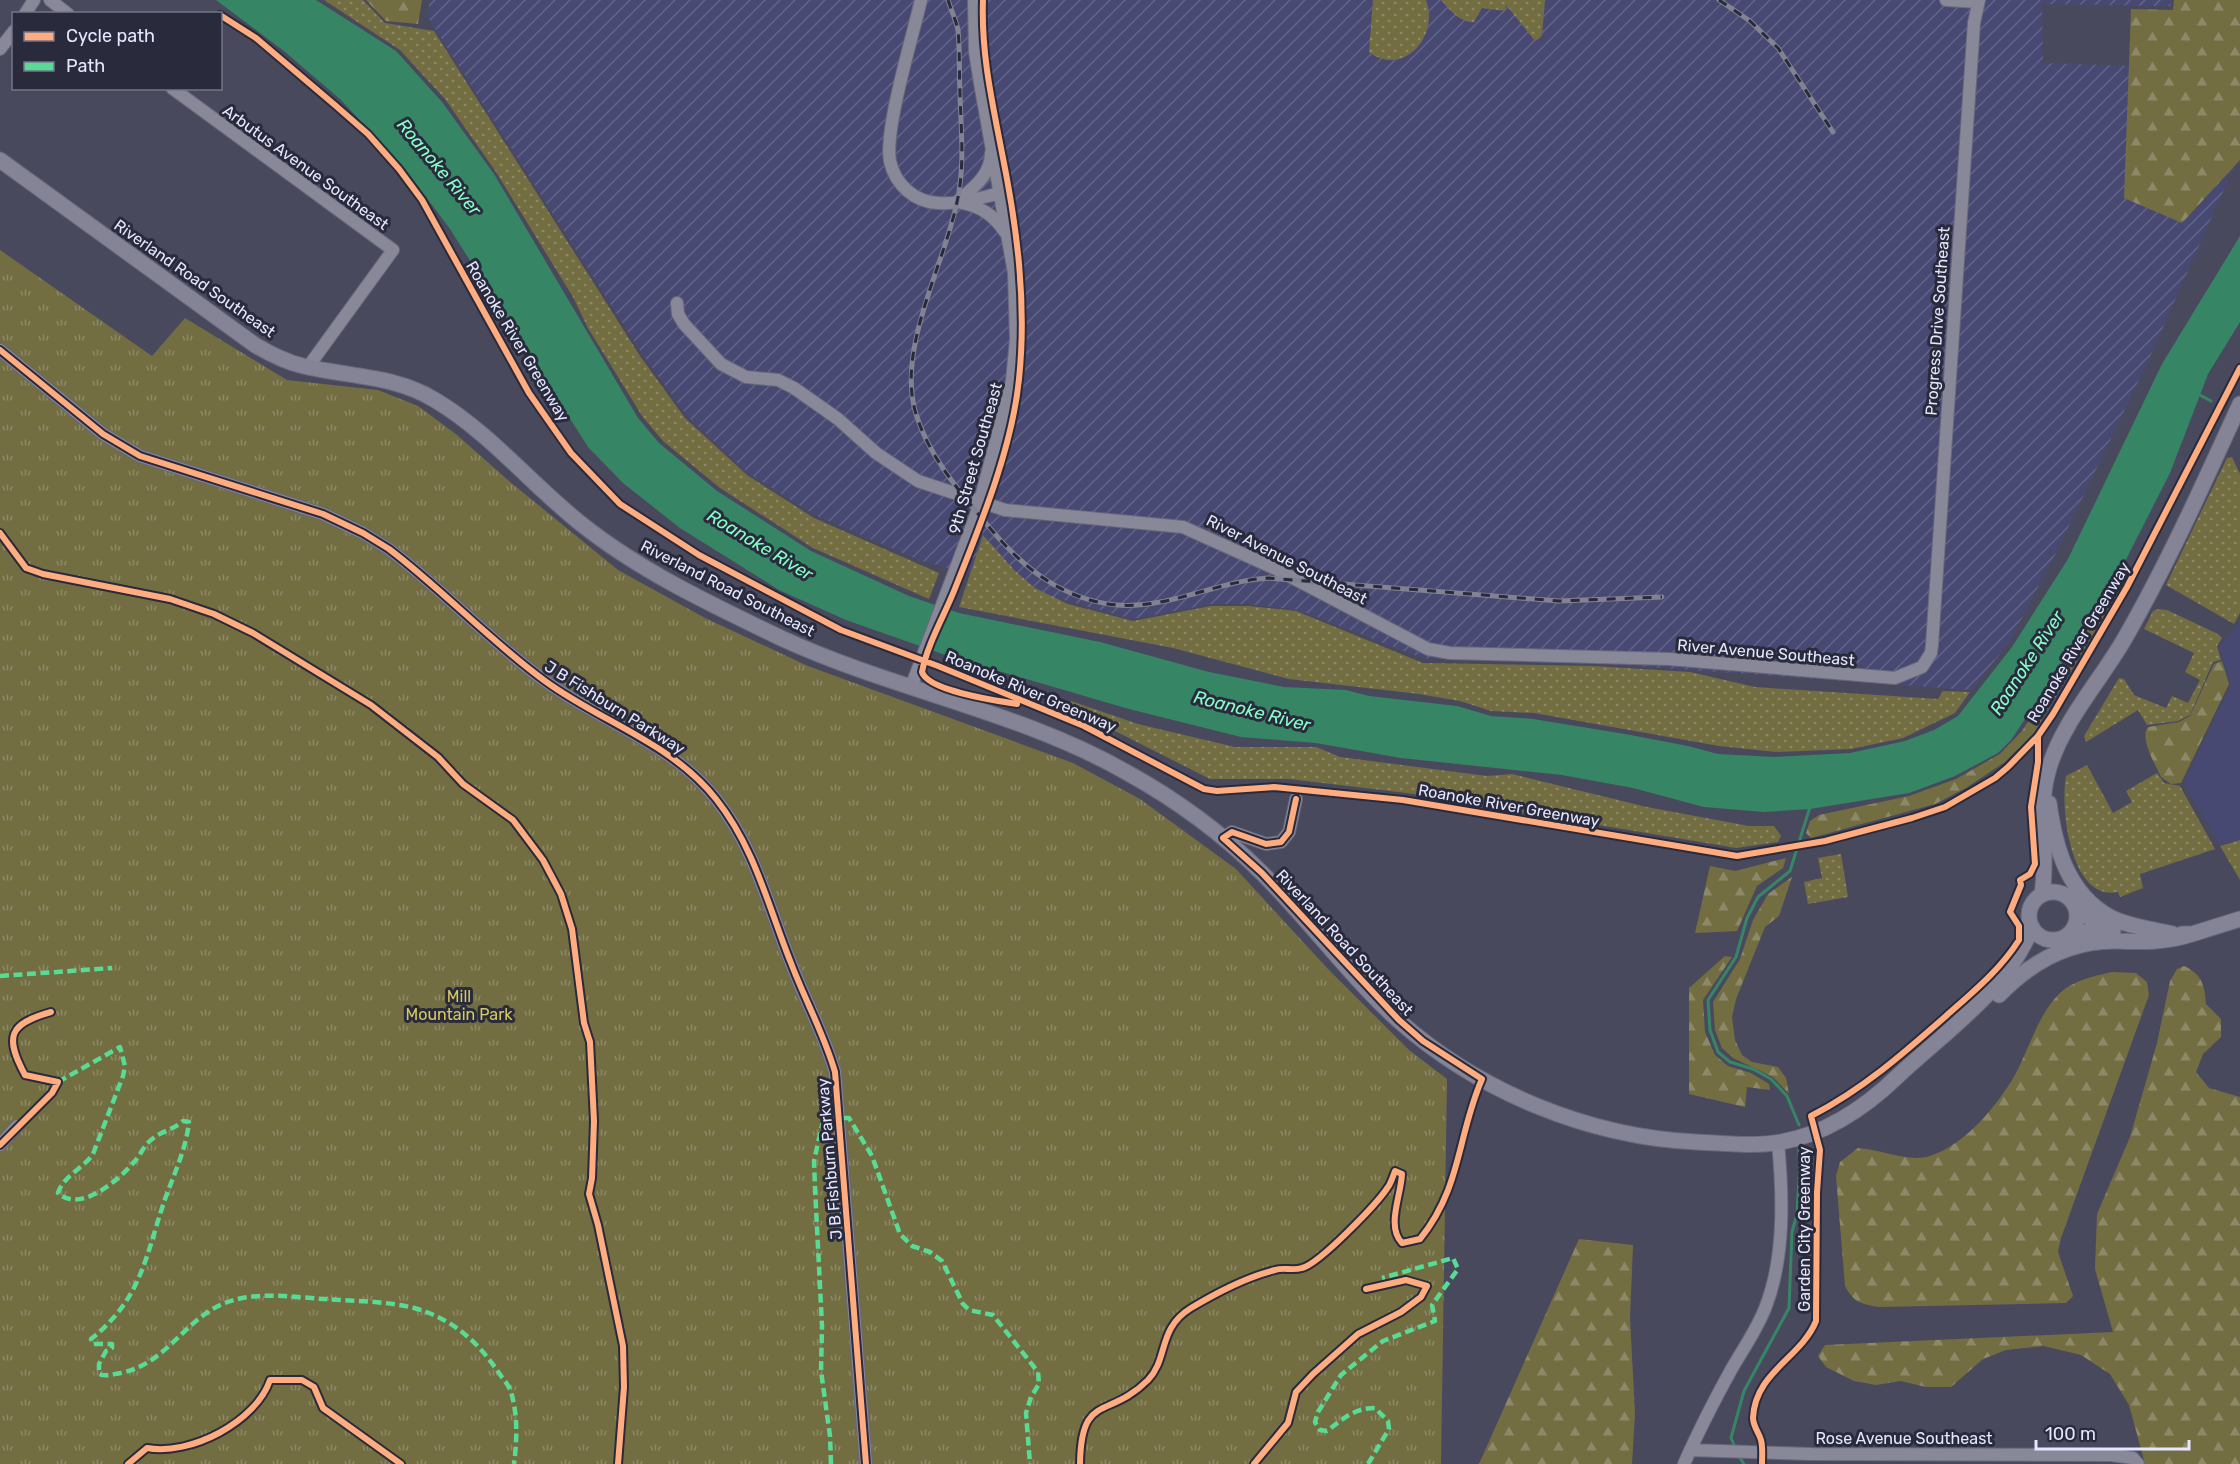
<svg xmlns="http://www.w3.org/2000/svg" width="2240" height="1464" font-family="Rubik,sans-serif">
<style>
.built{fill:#484973}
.industrial{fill:url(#industrial-furrows)}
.grass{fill:url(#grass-dots)}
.forest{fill:url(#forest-firs)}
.park{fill:url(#park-tufts)}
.water{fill:#368666}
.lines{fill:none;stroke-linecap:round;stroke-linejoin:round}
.stream{stroke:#368666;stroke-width:3}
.minor-casing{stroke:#68687b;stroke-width:14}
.major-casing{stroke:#68687b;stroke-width:17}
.minor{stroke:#889;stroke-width:12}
.major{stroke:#848496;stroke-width:15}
.rail-casing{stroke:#818292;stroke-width:5}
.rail{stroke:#292a3b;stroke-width:3;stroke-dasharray:9;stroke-linecap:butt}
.quiet{stroke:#5adb95;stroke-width:4.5;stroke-dasharray:9 4.5;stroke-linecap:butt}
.cycleway-casing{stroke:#292a3b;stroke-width:10}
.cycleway{stroke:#ffac80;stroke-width:6}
.labels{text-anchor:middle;stroke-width:6;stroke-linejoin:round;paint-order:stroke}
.street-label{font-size:16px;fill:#e5e7ff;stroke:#292a3b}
.park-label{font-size:16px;fill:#d7ca5b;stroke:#292a3b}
.water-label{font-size:18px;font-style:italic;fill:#87fdc8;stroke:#292a3b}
</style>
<defs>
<pattern id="industrial-furrows" width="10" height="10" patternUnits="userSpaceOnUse" patternTransform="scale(1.5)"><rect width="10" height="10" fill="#484973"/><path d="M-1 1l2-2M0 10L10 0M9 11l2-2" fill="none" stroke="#626388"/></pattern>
<pattern id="grass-dots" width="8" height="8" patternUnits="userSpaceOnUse" patternTransform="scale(1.5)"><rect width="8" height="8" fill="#736d42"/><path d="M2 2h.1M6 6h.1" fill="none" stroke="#8d8968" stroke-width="1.8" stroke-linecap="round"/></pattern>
<pattern id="forest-firs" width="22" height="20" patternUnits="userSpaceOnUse" patternTransform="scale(1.5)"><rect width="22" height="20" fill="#736d42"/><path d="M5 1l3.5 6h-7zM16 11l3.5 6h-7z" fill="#8d8968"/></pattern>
<pattern id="park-tufts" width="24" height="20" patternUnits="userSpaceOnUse" patternTransform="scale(1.5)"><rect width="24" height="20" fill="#736d42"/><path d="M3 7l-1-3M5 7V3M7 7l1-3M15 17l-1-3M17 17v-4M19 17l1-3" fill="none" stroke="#8d8968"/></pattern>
</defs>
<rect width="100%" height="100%" fill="#49495e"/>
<path class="built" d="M2240 622V839L2220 845 2184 783 2231 685 2219 646Z"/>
<path class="industrial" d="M430 0H2171L2170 6 2042 4 2043 63 2165 67 2235 164 2149 359 2056 553 2008 644 1971 690 1593 663 1422 658 1299 610 1248 604H1210L1132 619 919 560 815 515 748 473 687 416 643 355 427 16Z"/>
<path class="grass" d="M324 0H363L385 23 434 31 640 356 685 418 747 475 814 518 939 573 929 599 813 548 720 488 663 441 642 416 588 328 573 297 496 172 445 99 400 50Z
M1373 0H1426C1440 36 1403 78 1369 52Z
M1441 0H1545L1542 36 1535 41 1506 5 1505 11 1482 8 1474 22C1460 23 1449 9 1441 0Z
M2232 457 2240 474V613L2234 624 2166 585 2227 458Z
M983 535 1015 571 1035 588 1068 604 1133 621 1211 606H1249L1296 611 1423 663 1593 666 1690 672 1755 687 1938 699 1943 691 1970 692 1955 713 1903 738 1851 749 1776 752 1719 746 1534 713 1491 711 1460 701 1419 694 1289 679 1173 648 959 607Z
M2158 609 2167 610 2218 634 2222 638 2217 646 2221 660 2213 662 2190 715 2178 721 2147 725 2138 710 2086 742 2084 736 2119 678 2124 679 2134 695 2166 708 2172 696 2188 703 2200 680 2185 672 2194 653 2144 629 2153 611Z
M1071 701 1138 724 1235 747H1316L1340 757 1487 776 1512 774 1647 807 1749 826H1774L1781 836 1778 842 1736 848 1407 793 1289 779H1210L1117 732 1066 712Z
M2087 765 2113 813 2132 802 2126 791 2157 773 2164 783 2180 786 2215 849 2140 874 2143 888 2120 897 2118 892C2070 902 2060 807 2066 776Z
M2240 840V880L2220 846Z
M1841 854 1848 897 1808 904 1804 882 1822 878 1818 858Z"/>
<path class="forest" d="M366 0H422L418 24 386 21Z
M2174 0H2240V160L2182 223 2124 198 2131 9 2173 10Z
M2113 591 2117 594 2034 733 2005 762 1966 788 1935 804 1811 838 1806 833 1810 821 1819 815 1909 796 1956 779 2000 754 2022 731Z
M2222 661 2229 684 2181 783 2171 784 2161 777C2156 765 2139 739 2148 727L2179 722 2190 716 2214 664Z
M1786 858 1783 868 1757 886 1737 931 1695 933 1710 866 1735 871Z
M1792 877 1779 916 1765 927 1736 999 1732 1017 1735 1040 1742 1055 1752 1062 1778 1067 1786 1078 1789 1094 1773 1077 1733 1058 1722 1048 1715 1030 1713 1002 1740 959 1753 920 1768 894Z
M1725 956 1732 957 1703 1000 1705 1032 1715 1055 1728 1066 1751 1073 1769 1084 1770 1090 1747 1087 1745 1107 1689 1094V988Z
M2184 966C2202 974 2205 986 2206 1004L2221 1019V1037L2203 1054 2196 1072 2209 1088 2240 1097V1464H2145L2129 1405 2110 1374 2081 1355 2044 1346 2006 1350 1983 1359 1951 1387H1926L1901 1381 1876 1385 1854 1381 1826 1367 1818 1356 1825 1345 2113 1332 2095 1269 2097 1214 2130 1137 2157 1043 2170 981 2177 969Z
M2112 972 2136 973 2147 982 2149 995 2061 1238 2058 1252 2073 1296 2066 1303 1879 1307C1861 1304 1853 1302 1845 1286L1836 1176 1840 1162 1858 1148C1881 1149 1908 1163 1930 1156 1965 1145 1997 1106 2015 1075 2029 1049 2037 1017 2058 995 2071 981 2094 976 2112 972Z
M1579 1239 1633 1245 1630 1318 1635 1413 1632 1464H1479Z"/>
<path class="park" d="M0 250 152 356 185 318 287 380 378 390 418 406 457 435 509 481 618 570 705 618 808 666 1073 763 1140 799 1236 869 1328 969 1409 1050 1447 1079 1441 1464H0Z"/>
<path class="water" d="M216 0H316L396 51 442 102 494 174 638 418 659 443 717 491 811 551 909 596 959 613 1100 642 1209 672 1284 687 1346 690 1369 696 1457 706 1491 716 1533 719 1625 734 1688 746 1718 754 1775 757 1850 753 1905 741 1934 730 1958 716 2012 647 2068 559 2162 364 2240 236V322L2208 374 2170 473 2111 589 2011 740 1998 753 1955 776 1909 793 1810 809 1764 812 1704 807 1633 788 1562 775 1401 758 1316 743 1241 737 1129 709 954 658 846 620 779 590 680 528 623 483 588 447 450 229 402 165 341 100 284 51Z"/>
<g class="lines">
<path class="stream" d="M2196 393 2211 401
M1799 1125 1787 1096 1771 1079 1753 1069 1730 1062 1718 1052 1710 1030 1708 1000 1736 957 1747 918 1758 897 1790 871 1810 807
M1799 1145V1155
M1736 1449 1731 1438 1744 1391 1789 1308 1792 1232 1797 1214 1800 1161
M1738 1455 1744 1464"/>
<g class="minor-casing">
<path id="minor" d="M50 0 68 14
M921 0C913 35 884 130 890 161 895 185 915 202 938 203 959 205 981 197 1002 193
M1946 0 1978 2
M25 14 34 0
M0 49 14 31
M172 88 393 250 308 367
M958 201C973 188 991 175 991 153
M962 203C981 207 994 215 1005 232
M677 303 678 314 684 324 721 364 746 377 778 380 794 388 838 419 876 453 918 481 1005 510 1183 527 1274 568 1428 649 1450 653 1669 659 1895 678 1922 667 1931 653 1932 645 1974 23 1979 0
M0 350 103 434 140 456 323 514 363 533 389 549C443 590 490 641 545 681 601 722 672 743 716 799 755 848 768 906 791 963 805 1000 824 1034 835 1072L866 1464
M911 687 977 512 1012 381 1016 339 1014 273 980 83 975 52 974 0
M1223 838 1232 832 1266 844 1281 842 1289 832 1296 799
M0 1145 17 1126
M1690 1450 1812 1454 2111 1455 2133 1458 2138 1464
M1684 1464C1698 1432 1714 1401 1731 1370 1743 1349 1758 1328 1766 1306 1785 1256 1783 1195 1778 1143"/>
</g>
<g class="major-casing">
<path id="major" d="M0 160 255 345C270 354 286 362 303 366 349 377 394 375 435 400 490 433 530 483 580 523 640 571 712 605 781 638 893 690 1019 711 1126 772 1175 799 1222 833 1262 873 1309 920 1349 975 1398 1020 1479 1092 1589 1137 1696 1142 1724 1143 1753 1147 1781 1142 1826 1134 1867 1106 1899 1075 1946 1031 2008 989 2032 927
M2049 803C2055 848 2068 894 2110 917 2129 927 2153 929 2173 934
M2029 916a24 24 0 1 1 48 0a24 24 0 1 1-48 0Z
M2042 894C2049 851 2036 810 2049 768 2063 721 2101 680 2125 638 2168 563 2204 483 2240 404
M2078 912 2113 929
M2182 934H2192L2240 919
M2064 938 2084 932H2113
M1999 995C2030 963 2068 941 2114 941 2142 942 2164 943 2192 934"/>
</g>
<use href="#minor" class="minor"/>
<use href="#major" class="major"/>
<g class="rail-casing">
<path id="rail" d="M948 0C951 10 956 20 958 30 960 51 959 73 960 94 961 129 965 167 957 202 944 266 896 349 916 414 929 457 961 493 989 527 1023 568 1063 600 1117 605 1169 609 1217 581 1268 578L1559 601 1662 597
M1719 0 1750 21 1778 48 1833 132"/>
</g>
<use href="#rail" class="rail"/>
<path class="quiet" d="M0 976 112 968
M58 1082 120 1047 125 1066 123 1076 93 1154C84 1168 63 1176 58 1193 80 1214 120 1179 134 1162 141 1155 143 1146 151 1140 161 1131 173 1130 183 1121L189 1122C186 1150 173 1176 164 1202 145 1259 141 1299 91 1339L93 1344H112V1348L106 1351 99 1364V1374C106 1377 113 1374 121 1373 168 1363 184 1319 225 1303 254 1291 293 1297 324 1299 354 1301 386 1301 414 1308 453 1319 477 1341 499 1373 503 1379 509 1385 511 1392 518 1416 517 1440 514 1464
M831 1464 830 1436 821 1371 822 1326 815 1188 814 1161 822 1125 832 1118H849L872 1156 900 1234 912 1246 930 1252 942 1261 963 1304 969 1310 993 1315 1038 1372 1039 1384 1031 1397 1026 1413 1030 1464
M1368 1464 1389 1429 1388 1421 1375 1408C1354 1408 1343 1419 1327 1431L1320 1430 1315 1422 1318 1412 1341 1375 1383 1341 1435 1321 1432 1305 1458 1269 1453 1258 1382 1278"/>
<g class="cycleway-casing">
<path id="cycleway" d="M983 0C981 53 992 101 1002 153 1017 227 1027 303 1019 379 1012 449 980 526 954 591 944 616 927 645 922 672 928 691 998 701 1017 704
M220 15 256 38 336 106 368 134 399 169 422 200 529 393 571 453 620 504 699 555 841 630 938 666 1084 726 1204 789 1217 791 1274 787 1403 800 1737 856 1825 841 1912 818 1945 807 1995 778 2008 767 2038 736 2053 714 2127 587 2240 368
M0 350 103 434 140 456 323 514 363 533 389 549C443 590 490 641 545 681 601 722 672 743 716 799 755 848 768 906 791 963 805 1000 824 1034 835 1072L866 1464
M0 533 26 568 43 574 170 599 214 614 253 633 371 705 438 757 463 784 513 820 543 860 561 894 572 929 584 1023 590 1042 594 1121 592 1178 589 1194 598 1225 623 1346 624 1387 618 1464
M25 1075C4 1036 9 1024 51 1012
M0 1145 52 1093 58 1082 25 1075
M128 1464 147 1448C190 1456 256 1422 270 1380H302L314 1387 323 1408 401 1464
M1080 1464C1081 1392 1108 1420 1148 1380 1169 1358 1157 1329 1191 1308 1216 1293 1247 1277 1275 1270 1283 1267 1293 1271 1302 1268 1319 1264 1377 1204 1388 1187 1391 1183 1393 1176 1395 1171L1402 1174C1401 1196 1386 1226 1402 1243L1420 1239C1462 1187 1457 1136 1482 1079L1423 1041 1399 1020 1262 873 1223 838 1232 832 1266 844 1281 842 1289 832 1296 799
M1254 1464 1288 1423 1296 1392 1313 1374 1358 1334 1401 1312 1421 1297 1427 1286 1406 1280 1366 1289
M1762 1464C1762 1456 1763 1448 1761 1440 1759 1433 1753 1426 1753 1418 1755 1372 1801 1358 1816 1321L1817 1192 1820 1150 1811 1116C1862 1090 1904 1053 1946 1016 1973 992 2000 970 2019 940V926L2010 912 2021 885 2020 880 2030 874 2035 864 2031 807 2038 762V736"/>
</g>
<use href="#cycleway" class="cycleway"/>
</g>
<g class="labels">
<g class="street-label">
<text transform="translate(306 167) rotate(36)" y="6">Arbutus Avenue Southeast</text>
<text transform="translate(195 278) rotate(35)" y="6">Riverland Road Southeast</text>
<text transform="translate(1937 321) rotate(-86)" y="6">Progress Drive Southeast</text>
<text transform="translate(518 341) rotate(59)" y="6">Roanoke River Greenway</text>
<text transform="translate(975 458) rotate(-74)" y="6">9th Street Southeast</text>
<text transform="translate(1287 559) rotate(27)" y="6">River Avenue Southeast</text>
<text transform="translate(728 588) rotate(27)" y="6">Riverland Road Southeast</text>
<text transform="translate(2078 642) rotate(-59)" y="6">Roanoke River Greenway</text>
<text transform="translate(1766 652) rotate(5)" y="6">River Avenue Southeast</text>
<text transform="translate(1031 691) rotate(23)" y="6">Roanoke River Greenway</text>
<text transform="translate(615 707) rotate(32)" y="6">J B Fishburn Parkway</text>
<text transform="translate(1509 805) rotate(10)" y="6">Roanoke River Greenway</text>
<text transform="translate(1345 942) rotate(47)" y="6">Riverland Road Southeast</text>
<text transform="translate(829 1159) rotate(-95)" y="6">J B Fishburn Parkway</text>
<text transform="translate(1804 1229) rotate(-90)" y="6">Garden City Greenway</text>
<text x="1904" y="1444">Rose Avenue Southeast</text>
</g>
<g class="park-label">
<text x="459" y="1002">Mill<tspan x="459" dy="18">Mountain Park</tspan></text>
</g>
<g class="water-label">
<text transform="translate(439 167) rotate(50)" y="6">Roanoke River</text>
<text transform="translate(760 545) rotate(31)" y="6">Roanoke River</text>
<text transform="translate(2027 663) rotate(-57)" y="6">Roanoke River</text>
<text transform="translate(1252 711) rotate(14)" y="6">Roanoke River</text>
</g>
</g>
<rect x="12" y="12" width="210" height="78" fill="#292a3b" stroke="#747689" stroke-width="1.5"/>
<rect x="24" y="32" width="30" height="9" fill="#ffac80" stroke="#747689" stroke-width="1.5"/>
<text x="66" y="42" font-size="18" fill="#e5e7ff">Cycle path</text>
<rect x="24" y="62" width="30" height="9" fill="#5adb95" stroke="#747689" stroke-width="1.5"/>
<text x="66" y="72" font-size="18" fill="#e5e7ff">Path</text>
<path d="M2036 1440v9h153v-9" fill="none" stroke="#e5e7ff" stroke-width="3"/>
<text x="2045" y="1440" font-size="18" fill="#e5e7ff" stroke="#292a3b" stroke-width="4.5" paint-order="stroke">100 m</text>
</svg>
